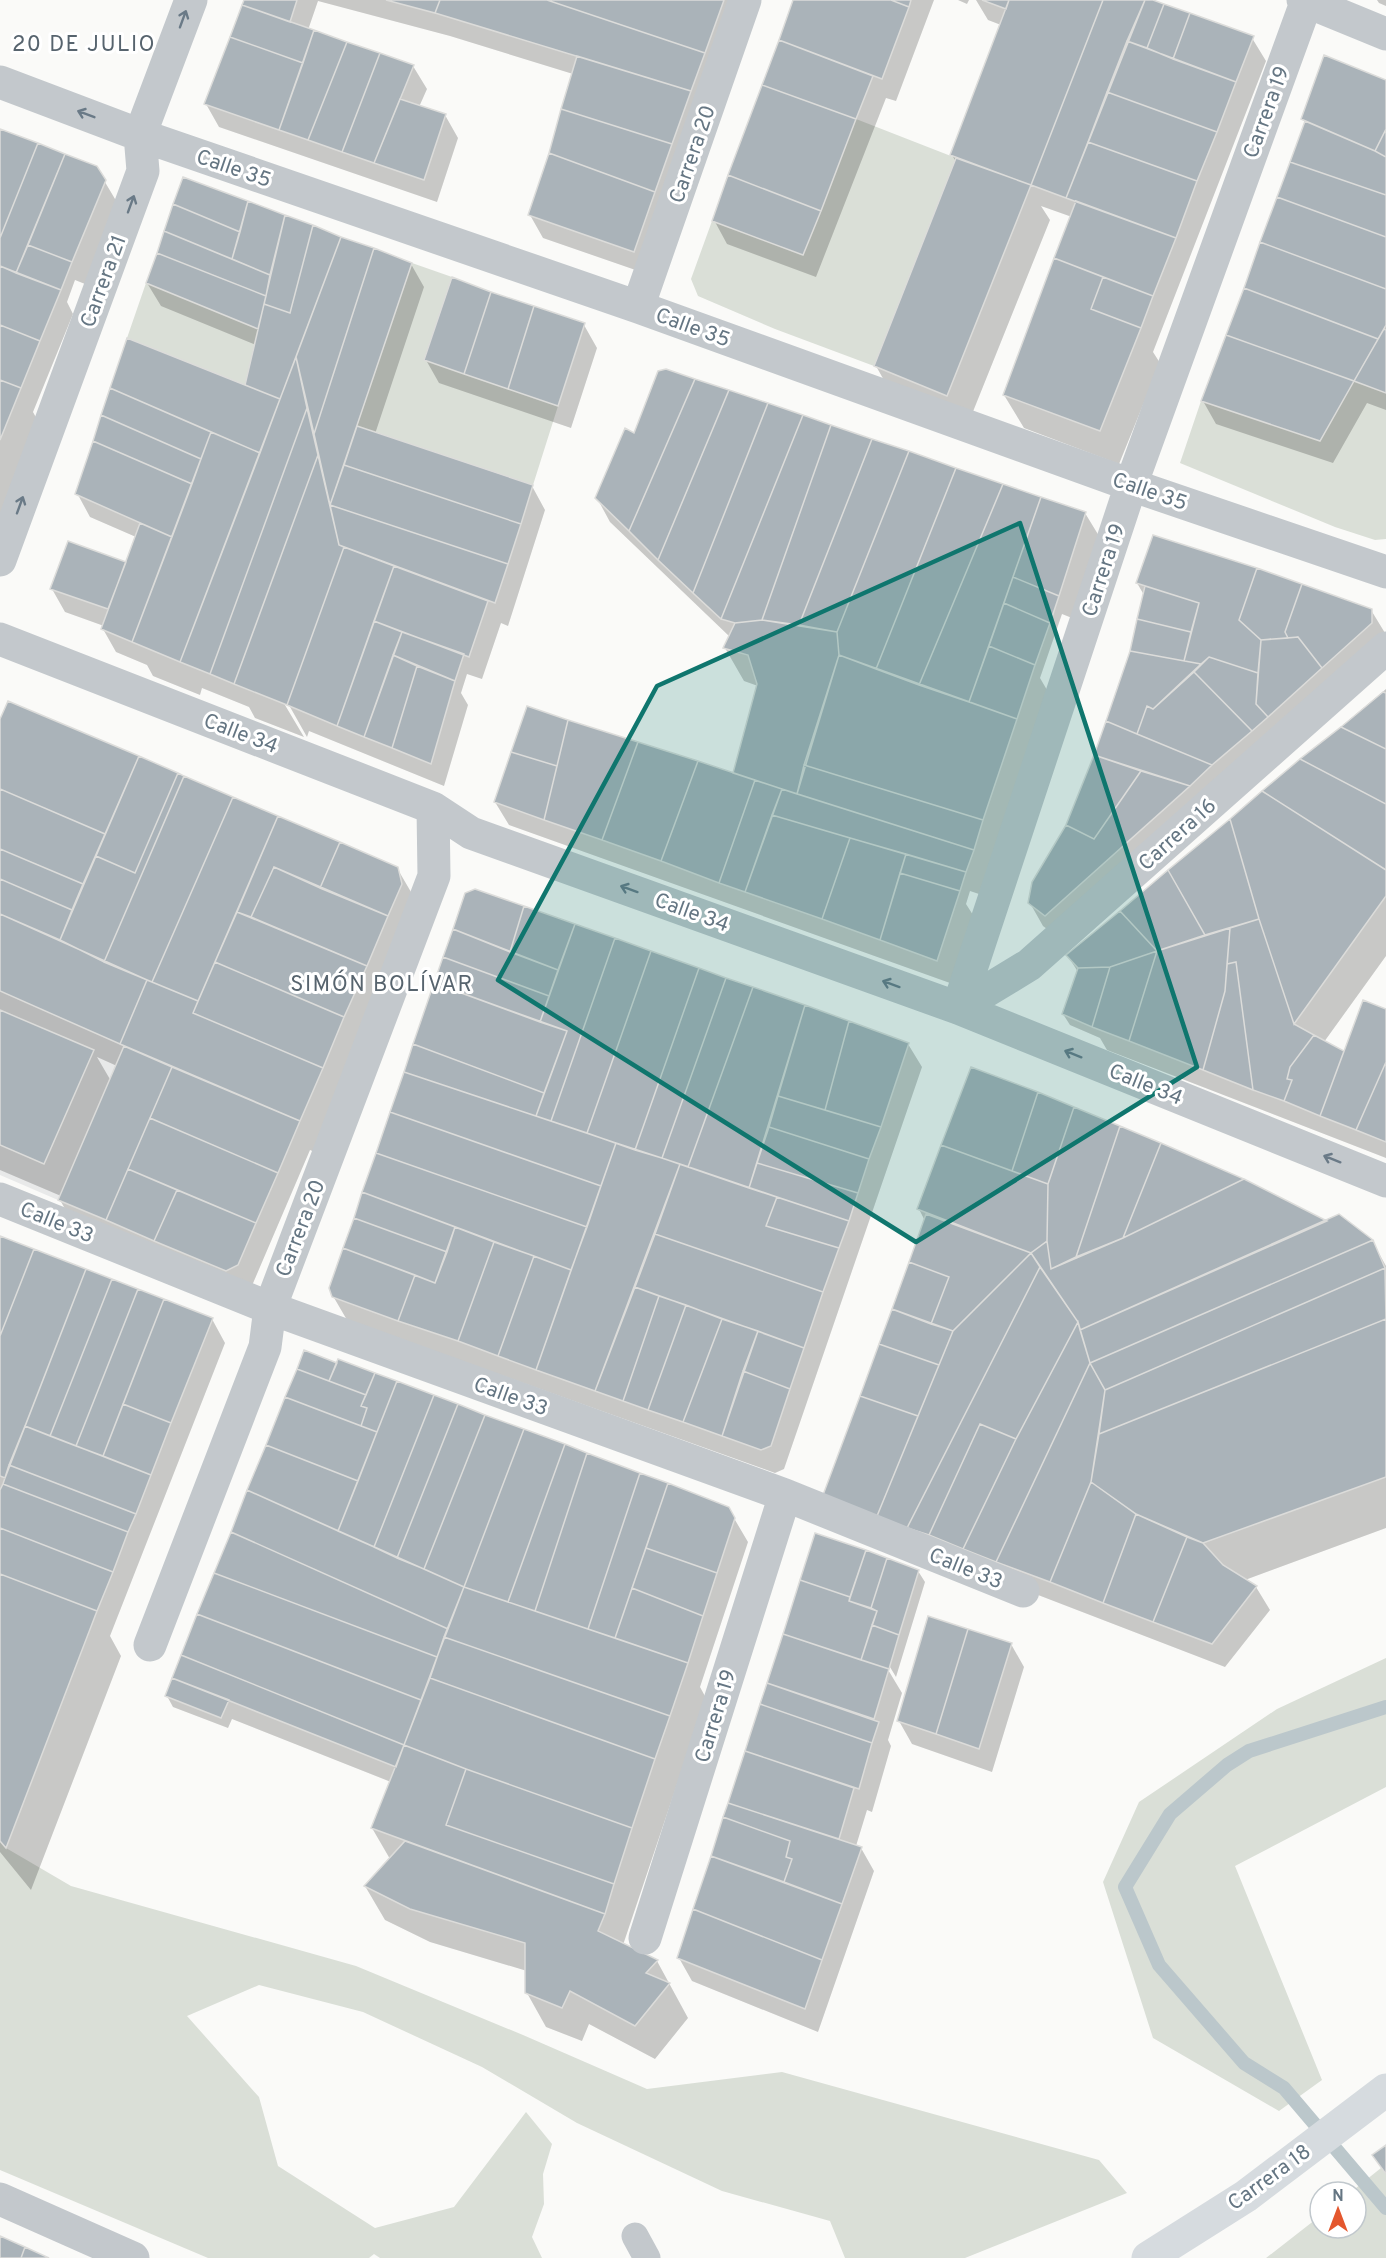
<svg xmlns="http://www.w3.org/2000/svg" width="1386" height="2258" font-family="Overpass,sans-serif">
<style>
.built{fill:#e8e9e9}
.green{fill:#dadfd7}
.shadow{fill:#0003;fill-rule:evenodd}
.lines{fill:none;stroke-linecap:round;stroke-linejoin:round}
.stream{stroke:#bbc7cb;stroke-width:14}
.building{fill:#aab3b9;stroke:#dcdcda;stroke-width:1.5}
.lane{stroke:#c3c8cc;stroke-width:27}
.street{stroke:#c3c8cc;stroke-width:33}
.highway{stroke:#d6dbdf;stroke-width:33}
.oneway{stroke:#6a7a87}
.marked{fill:#0f766e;fill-opacity:0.2;stroke:#0f766e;stroke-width:4.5;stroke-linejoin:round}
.labels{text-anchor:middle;stroke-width:6;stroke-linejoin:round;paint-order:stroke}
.street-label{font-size:21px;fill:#657683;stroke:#fff}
.neighbourhood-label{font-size:22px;letter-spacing:1.5px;fill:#57646e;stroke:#fff}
</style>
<rect width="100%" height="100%" fill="#fafaf8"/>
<path class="built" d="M0 914 147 980 120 1044 124 1046 58 1200 0 1175Z"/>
<path class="green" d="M856 119 956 158 874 366 775 329 698 296 691 279 712 221 803 255Z
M412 263 452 277 425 360 558 406 533 485 357 426Z
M146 283 258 329 245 385 127 338Z
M1354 381 1386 393V539L1375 540 1335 527 1180 463 1201 401Z
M1386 1658V1787L1235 1866 1322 2080 1279 2111 1153 2038 1103 1882 1139 1802 1277 1709Z
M0 1841 6 1848 71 1886 356 1966 523 2035 647 2089 782 2072 1099 2160 1127 2193 965 2258H845L830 2221 722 2191 577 2123 482 2067 363 2012 259 1985 187 2016 259 2097 278 2166 375 2228 454 2207 526 2112 552 2144 543 2174 544 2204 532 2237 542 2258H380L374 2254 369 2258H208L0 2170Z
M1381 2168 1386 2174V2258H1266L1320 2216V2228H1356V2192H1351Z"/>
<path class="shadow" d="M246 0H745L647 274 543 238 530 215 573 74 450 36 318 1 308 30 413 66 427 89 419 107 445 115 458 138 437 202 219 127 206 104Z
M795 0H934L896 101 886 98 816 277 727 244 714 220Z
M958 0H969L967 4Z
M976 0H1150L1252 38 1266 61 1153 352 1160 363 1119 464 1024 428 1004 395 1072 217 1041 206 1050 220 966 429 895 400 876 366 956 162 952 155 1001 25 988 20Z
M1377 0H1386V6L1379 3Z
M1386 82V410L1367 403 1333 463 1216 424 1203 401 1306 124 1303 119Z
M0 131 96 167 118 204 85 284 75 280 67 302 73 314 33 412 39 423 0 521Z
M184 179 411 264 424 287 375 434 532 486 545 510 508 626 501 623 482 679 467 674 461 693 468 705 444 786 309 731 307 737 285 698 282 700 304 737 255 718 249 707 202 688 200 695 153 676 147 665 116 652 103 629 104 626 65 612 52 589 127 564 136 537 90 517 77 493 128 340 246 388 256 345 161 306 147 283Z
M584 325 597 348 571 428 439 383 426 360Z
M635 435 1040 498 1085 513 1099 536 1072 618 1062 614 1040 678 1047 690 979 894 970 891 966 904 973 915 950 983 509 825 495 802 737 776 758 686 744 681 725 648 730 637 610 522 597 498Z
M1137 583 1371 610 1385 633 1059 938 1043 926 1030 903 1067 826 1096 756 1131 651 1144 595Z
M1386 689V956L1324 1042 1345 1053 1386 1011V1158L1107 1050 1100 1038 1070 1025 1063 1014 1078 972 1068 956Z
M0 723 138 757 397 868 411 892 319 1154 310 1150 251 1288 73 1223 60 1200 61 1196 0 1170ZM97 1057 117 1066 111 1081Z
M475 890 908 1044 922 1067 784 1469 775 1473 347 1320 333 1296 331 1288 466 894Z
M919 1209 1327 1223 1372 1241 1386 1266V1528L1245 1580 1256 1587 1270 1610 1225 1667 838 1518 925 1221Z
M0 1238 212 1319 225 1343 110 1636 121 1656 31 1890 0 1852Z
M305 1352 337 1365 339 1361 728 1508 748 1542 700 1687 706 1698 623 1945 657 1961 688 2018 655 2059 589 2024 582 2041 546 2027 527 1993V1971L430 1942 385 1920 365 1886 390 1859 372 1828 391 1782 232 1719 228 1728 173 1707 167 1696Z
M816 1535 918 1571 925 1582 896 1677 887 1662 884 1663 902 1693 888 1740 891 1746 872 1812 867 1810 856 1846 861 1848 874 1871 818 2032 692 1981 679 1958Z
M1011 1644 1024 1667 992 1772 912 1744 899 1721Z"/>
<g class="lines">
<path class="stream" d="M1386 1707 1249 1751 1227 1765 1170 1814 1125 1887 1159 1965 1244 2063 1284 2088 1386 2208"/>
</g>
<path class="building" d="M244 0H297L290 22 242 5Z
M386 0H440L435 13Z
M440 0H547L705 53 691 91 435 13Z
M547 0H724L705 53Z
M793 0H891L909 7 882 79 779 40Z
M891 0H911L909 7Z
M982 0H1009L1006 9Z
M1009 0H1103L1031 185 950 155Z
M1103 0H1145L1066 198 1031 185Z
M1145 0H1153L1164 4 1147 48 1127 41Z
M1164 4 1190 13 1173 59 1147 48Z
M242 5 314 30 303 63 230 37Z
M1190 13 1254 36 1236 82 1173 59Z
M314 30 347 42 308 140 279 130Z
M230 37 303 63 279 130 204 104Z
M779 40 873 76 856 119 762 85Z
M1127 41 1236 82 1217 132 1107 92Z
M347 42 380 53 342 152 308 140Z
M380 53 414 65 374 163 342 152Z
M1324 55 1386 80V129L1375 151 1301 119Z
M577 56 691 91 672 144 561 109Z
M762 85 856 119 821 211 728 175Z
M1107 92 1217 132 1197 181 1088 142Z
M400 99 446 114 424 180 374 163Z
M561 109 672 144 655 192 549 153Z
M1305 121 1375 151 1386 157V195L1290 162Z
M0 129 38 143 0 238Z
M1386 129V157L1375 151Z
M1088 142 1197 181 1176 238 1066 198Z
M38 143 65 154 16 273 0 266V238Z
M549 153 655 192 634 252 528 215Z
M65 154 97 166 106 180 72 262 28 245Z
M956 158 1031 185 947 396 874 366Z
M1290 162 1386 195V237L1277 197Z
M728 175 821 211 803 255 712 221Z
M183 177 248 201 240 232 173 204Z
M1277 197 1386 237V289L1260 242Z
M248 201 285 215 270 275 232 259Z
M1076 201 1176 238 1153 296 1054 258Z
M173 204 240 232 232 259 164 231Z
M285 215 313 225 290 313 264 304Z
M313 225 341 237 280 399 245 385 264 304 290 313Z
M164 231 270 275 266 296 157 253Z
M341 237 374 248 314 434 296 357Z
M1260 242 1386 289V325L1378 339 1244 288Z
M28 245 72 262 61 290 16 273Z
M374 248 412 263 330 505 314 434Z
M157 253 266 296 258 329 146 283Z
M1054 258 1103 277 1091 309 1141 328 1100 431 1003 395Z
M0 266 61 290 40 341 0 325Z
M452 277 491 292 464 374 424 360Z
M1103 277 1153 296 1141 328 1091 309Z
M1244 288 1378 339 1354 381 1226 335Z
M491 292 534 306 508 389 464 374Z
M534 306 585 323 558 406 508 389Z
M0 325 40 341 21 388 0 380Z
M1384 329 1386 330V393L1354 381Z
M1226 335 1354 381 1320 441 1201 401Z
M127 338 280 399 260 453 110 388Z
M296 357 307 408 210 674 180 662Z
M666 369 695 379 629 531 595 498 625 428 634 433 658 371Z
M695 379 729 390 658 560 629 531Z
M0 380 21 388 0 440Z
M110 388 211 432 201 459 101 415Z
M729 390 768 403 693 593 658 560Z
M768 403 803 415 721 619 693 593Z
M307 408 318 455 234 684 210 674Z
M101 415 201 459 192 484 93 441Z
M803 415 831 425 762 620 735 623 721 619Z
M831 425 872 439 799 625 762 620Z
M357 426 533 485 521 524 344 465Z
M211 432 260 453 180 662 132 642Z
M872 439 909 451 837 632 799 625Z
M93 441 192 484 172 537 75 494Z
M909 451 956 468 876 669 839 655 837 632Z
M318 455 339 545 344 547 287 705 234 684Z
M344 465 521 524 508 564 330 505Z
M956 468 1003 484 919 685 876 669Z
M1003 484 1041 497 969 702 919 685Z
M1041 497 1086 512 1059 596 1013 577Z
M330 505 508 564 495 603 339 545Z
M140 523 172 537 132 642 101 629Z
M1153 535 1257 568 1239 620 1261 640 1258 673 1209 657 1201 664 1184 661 1199 603 1136 583Z
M68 541 126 562 108 609 50 589Z
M344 547 394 566 337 726 287 705Z
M394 566 488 601 469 657 374 621Z
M1257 568 1302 584 1285 632 1288 638 1261 640 1239 620Z
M1013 577 1059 596 1050 623 1004 603Z
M1302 584 1372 609V623L1322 668 1298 637 1288 638 1285 632Z
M1145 586 1199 603 1191 632 1137 619Z
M1004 603 1050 623 1035 665 989 646Z
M1137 619 1191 632 1184 661 1130 651Z
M762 620 837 632 839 655 797 794 733 773 757 684 748 655 723 648 735 623Z
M374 621 402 632 364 737 337 726Z
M402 632 464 654 455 681 393 655Z
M1298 637 1322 668 1268 717 1256 704 1261 640Z
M989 646 1035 665 1017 719 969 702Z
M1130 651 1201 664 1153 709 1147 706 1137 734 1106 721Z
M393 655 417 666 392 748 364 737Z
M839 655 1017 719 983 820 804 765Z
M1209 657 1258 673 1256 704 1268 717 1252 731 1194 672Z
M417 666 455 681 431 764 392 748Z
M1194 672 1252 731 1212 765 1137 734 1147 706 1153 709Z
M1383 692 1386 693V749L1341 727Z
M8 701 139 756 105 834 0 789V719Z
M527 706 568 720 557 766 511 752Z
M568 720 638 742 602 840 544 820Z
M1106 721 1137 734 1212 765 1190 786 1094 755Z
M1341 727 1386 749V804L1300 759Z
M638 742 698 761 661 861 602 840Z
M511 752 557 766 544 820 494 802Z
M1094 755 1141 771 1094 839 1066 825Z
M139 756 178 773 135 873 96 856Z
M1300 759 1386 804V870L1262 791Z
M698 761 755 780 719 883 661 861Z
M804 765 983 820 974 850 797 794Z
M1141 771 1190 786 1045 916 1028 903 1032 882 1066 825 1094 839Z
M178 773 184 776 104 962 60 940 96 856 135 873Z
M184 776 233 797 152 982 104 962Z
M755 780 782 789 745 892 719 883Z
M0 789 105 834 83 884 0 849Z
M782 789 974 850 966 872 772 815Z
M1262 791 1386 870V896L1294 1024 1259 919 1230 819Z
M233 797 278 816 198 1001 152 982Z
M772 815 850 838 822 919 745 892Z
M278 816 340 842 320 888 274 867 251 917 237 912Z
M1230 819 1259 919 1205 935 1168 870Z
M850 838 906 854 880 940 822 919Z
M340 842 398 867 402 884 388 916 320 888Z
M0 849 83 884 72 910 0 879Z
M906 854 966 872 960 891 900 873Z
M274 867 388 916 367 966 251 917Z
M1168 870 1205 935 1157 951 1120 911Z
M900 873 960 891 937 961 880 940Z
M0 879 72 910 60 940 0 914Z
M475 889 524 906 510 952 453 929 465 893Z
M524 906 575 924 558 970 510 952Z
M1120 911 1157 951 1110 967 1078 968 1066 955Z
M237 912 367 966 344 1017 215 962Z
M0 914 147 980 120 1044 0 991Z
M1259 919 1294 1024 1314 1035 1290 1067 1287 1079 1292 1080 1284 1101 1253 1090 1236 962 1227 964 1230 928Z
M575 924 615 938 551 1121 536 1116 567 1031 540 1022Z
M1230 928 1225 991 1203 1070 1129 1041 1157 951Z
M453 929 558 970 549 996 443 957Z
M615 938 651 951 587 1133 551 1121Z
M651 951 699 968 635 1150 587 1133Z
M1157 951 1129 1041 1092 1027 1110 967Z
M443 957 549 996 540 1022 434 983Z
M215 962 344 1017 323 1068 193 1013Z
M1236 962 1253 1090 1203 1070 1225 991 1227 964Z
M1110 967 1092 1027 1062 1014 1078 968Z
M699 968 726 978 662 1158 635 1150Z
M726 978 753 987 688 1167 662 1158Z
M147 980 198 1001 193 1013 323 1068 300 1121 120 1044Z
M434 983 567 1031 544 1093 413 1044Z
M753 987 805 1005 749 1188 688 1167Z
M1363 1000 1386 1009V1062L1356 1130 1320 1116Z
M805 1005 849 1021 825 1110 778 1096Z
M0 1010 94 1050 44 1164 0 1145Z
M849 1021 909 1043 881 1127 825 1110Z
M1314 1035 1344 1051 1320 1116 1284 1101 1292 1080 1287 1079 1290 1067Z
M413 1044 544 1093 536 1116 404 1072Z
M124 1046 172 1067 106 1220 58 1200Z
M1386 1062V1142L1356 1130Z
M172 1067 300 1121 278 1173 150 1118Z
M971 1067 1038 1092 1012 1171 941 1145Z
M404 1072 616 1143 601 1186 390 1112Z
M1038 1092 1074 1107 1048 1184 1012 1171Z
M778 1096 881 1127 869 1159 769 1127Z
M1074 1107 1120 1126 1076 1257 1051 1269 1047 1241 1048 1184Z
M390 1112 601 1186 587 1227 376 1153Z
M150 1118 278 1173 256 1223 128 1169Z
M1120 1126 1161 1143 1123 1238 1076 1257Z
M769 1127 869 1159 858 1193 757 1163Z
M616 1143 680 1164 595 1391 536 1370Z
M1161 1143 1244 1179 1123 1238Z
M941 1145 1048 1184 1047 1241 1031 1253 917 1209Z
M376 1153 587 1227 571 1270 362 1192Z
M757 1163 858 1193 849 1221 749 1188Z
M680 1164 777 1197 766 1226 839 1248 823 1292 655 1234Z
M128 1169 177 1190 154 1241 106 1220Z
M1244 1179 1327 1221 1080 1330 1078 1322 1031 1253 1047 1241 1051 1269 1123 1238Z
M177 1190 256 1223 238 1265 226 1271 154 1241Z
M362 1192 455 1227 447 1252 354 1218Z
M777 1197 849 1221 839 1248 766 1226Z
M926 1214 1031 1253 953 1331 931 1324 949 1277 909 1262Z
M1339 1214 1373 1240 1090 1363 1080 1330Z
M354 1218 447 1252 435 1283 343 1248Z
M455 1227 494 1242 458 1341 398 1321 415 1275 435 1283Z
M655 1234 823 1292 804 1348 635 1287Z
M0 1236 34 1249 0 1336Z
M1373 1240 1385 1268 1105 1390 1090 1363Z
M494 1242 534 1256 498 1356 458 1341Z
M343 1248 415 1275 398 1321 332 1297 329 1288Z
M34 1249 86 1269 5 1478 0 1476V1336Z
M1031 1253 1040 1267 907 1528 877 1516 953 1331Z
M534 1256 571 1270 536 1370 498 1356Z
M909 1262 949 1277 931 1324 892 1309Z
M1040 1267 1078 1322 1016 1439 980 1424 929 1535 907 1528Z
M1385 1268 1386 1319 1099 1434 1105 1390Z
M86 1269 112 1279 50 1436 25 1426Z
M112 1279 138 1289 76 1446 50 1436Z
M635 1287 659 1296 623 1401 595 1391Z
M138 1289 164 1299 103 1456 76 1446Z
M659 1296 686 1305 648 1410 623 1401Z
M164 1299 213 1318 171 1423 123 1404Z
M686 1305 722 1319 683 1422 648 1410Z
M892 1309 953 1331 939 1365 879 1344Z
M722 1319 758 1331 722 1436 683 1422Z
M1386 1319V1477L1203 1543 1136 1514 1091 1482 1099 1434Z
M1078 1322 1090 1363 996 1562 963 1549 1016 1439Z
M758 1331 804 1348 790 1389 743 1371Z
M879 1344 939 1365 918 1416 860 1396Z
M304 1350 337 1363 329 1381 297 1369Z
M338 1359 375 1373 366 1395 329 1381Z
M1090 1363 1105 1390 1091 1482 1050 1582 996 1562Z
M297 1369 366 1395 361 1406 367 1408 361 1426 285 1397Z
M743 1371 790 1389 771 1446 761 1450 722 1436Z
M375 1373 397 1381 377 1432 361 1426 367 1408 361 1406Z
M397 1381 434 1395 374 1547 338 1531Z
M434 1395 458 1404 397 1558 374 1547Z
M860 1396 918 1416 877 1516 823 1495Z
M285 1397 377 1432 358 1481 266 1445Z
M123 1404 171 1423 151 1475 103 1456Z
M458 1404 485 1415 424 1569 397 1558Z
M485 1415 524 1429 464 1587 424 1569Z
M980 1424 1016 1439 963 1549 929 1535Z
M25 1426 151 1475 136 1514 9 1465Z
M524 1429 565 1444 508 1602 464 1587Z
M565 1444 587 1453 535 1611 508 1602Z
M266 1445 358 1481 338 1531 247 1490Z
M587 1453 640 1473 588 1629 535 1611Z
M9 1465 136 1514 128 1532 3 1484Z
M640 1473 668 1483 615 1638 588 1629Z
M1091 1482 1136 1514 1103 1603 1050 1582Z
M668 1483 729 1507 735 1518 717 1573 646 1548Z
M3 1484 128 1532 113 1572 0 1528V1490Z
M247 1490 464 1587 448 1629 231 1532Z
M1136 1514 1187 1537 1153 1622 1103 1603Z
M0 1528 113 1572 97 1611 0 1574Z
M231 1532 448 1629 437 1657 214 1573Z
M815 1533 866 1550 850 1597 800 1580Z
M1187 1537 1203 1543 1223 1565 1257 1586 1212 1644 1153 1622Z
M646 1548 717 1573 703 1616 632 1588Z
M866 1550 887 1558 871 1608 849 1601Z
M887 1558 919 1570 899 1635 872 1625 877 1611 871 1608Z
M214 1573 437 1657 421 1700 197 1614Z
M0 1574 97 1611 6 1848 0 1841Z
M800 1580 850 1597 849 1601 877 1611 861 1660 783 1634Z
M464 1587 688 1663 670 1716 444 1637Z
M632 1588 703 1616 688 1663 615 1638Z
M197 1614 421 1700 404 1745 181 1655Z
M928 1616 968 1629 936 1734 897 1721Z
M872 1625 899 1635 889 1669 861 1660Z
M968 1629 1012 1643 979 1749 936 1734Z
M783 1634 889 1669 874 1719 767 1683Z
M444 1637 670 1716 655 1759 430 1678Z
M181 1655 404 1745 396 1767 172 1678Z
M172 1678 229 1700 221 1718 165 1696Z
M430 1678 655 1759 632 1828 466 1769 404 1745Z
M767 1683 879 1722 872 1743 760 1704Z
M760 1704 872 1743 859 1789 745 1751Z
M404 1745 466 1769 446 1825 614 1884 605 1914 371 1828Z
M745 1751 854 1788 839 1839 728 1803Z
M466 1769 632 1828 614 1884 446 1825Z
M728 1803 862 1847 842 1904 784 1882 792 1859 786 1857 790 1841 723 1817Z
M723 1817 790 1841 786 1857 792 1859 784 1882 711 1856Z
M405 1841 605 1914 598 1931 658 1960 646 1973 670 1983 635 2026 570 1991 562 2008 525 1993V1943L410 1909 364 1886Z
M711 1856 842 1904 822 1960 693 1909Z
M693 1909 822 1960 805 2009 677 1958Z
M1386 2145V2174L1372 2155Z
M0 2236 25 2247 21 2258H0Z
M25 2247 49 2258H21Z"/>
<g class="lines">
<path class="lane" d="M635 2236 647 2258"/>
<path class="street" d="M1303 0 1386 34
M0 82 140 135 638 307 1131 485 1386 572
M638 307 745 0
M0 560 143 171 140 135 191 0
M0 639 433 808 471 833 958 1008 1386 1181
M958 1008 1131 485 1307 0
M958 1008 1029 965 1386 648
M0 1199 270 1308 785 1495 1023 1591
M150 1645 265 1347 270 1308 434 876 433 808
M645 1938 785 1495
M0 2199 133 2258"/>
<path class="highway" d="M1148 2258 1246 2196 1386 2090"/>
</g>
<defs><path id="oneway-shaft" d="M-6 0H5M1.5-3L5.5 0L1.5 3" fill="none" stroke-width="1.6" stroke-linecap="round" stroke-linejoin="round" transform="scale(1.5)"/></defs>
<g class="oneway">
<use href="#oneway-shaft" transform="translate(183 19) rotate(-70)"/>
<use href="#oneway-shaft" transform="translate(86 114) rotate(-159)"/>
<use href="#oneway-shaft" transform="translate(131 204) rotate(-70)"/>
<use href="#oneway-shaft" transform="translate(20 505) rotate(-70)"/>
<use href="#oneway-shaft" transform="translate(629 889) rotate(-160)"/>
<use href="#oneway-shaft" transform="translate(891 984) rotate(-160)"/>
<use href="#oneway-shaft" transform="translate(1073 1054) rotate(-158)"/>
<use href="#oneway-shaft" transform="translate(1332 1159) rotate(-158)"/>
</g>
<path class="marked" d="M1020 523 1197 1067 916 1242 498 980 657 686Z"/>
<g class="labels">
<g class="street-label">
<text transform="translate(1266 112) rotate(-70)" y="7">Carrera 19</text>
<text transform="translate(692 154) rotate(-71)" y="7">Carrera 20</text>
<text transform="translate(234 168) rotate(19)" y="7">Calle 35</text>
<text transform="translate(103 281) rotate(-70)" y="7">Carrera 21</text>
<text transform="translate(693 327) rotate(20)" y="7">Calle 35</text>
<text transform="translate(1150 491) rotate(19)" y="7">Calle 35</text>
<text transform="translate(1103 570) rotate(-72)" y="7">Carrera 19</text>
<text transform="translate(241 733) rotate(21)" y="7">Calle 34</text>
<text transform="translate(1177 834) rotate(-42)" y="7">Carrera 16</text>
<text transform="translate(692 912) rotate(20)" y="7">Calle 34</text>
<text transform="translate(1146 1084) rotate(22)" y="7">Calle 34</text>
<text transform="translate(57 1222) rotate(22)" y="7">Calle 33</text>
<text transform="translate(300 1228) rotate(-69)" y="7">Carrera 20</text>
<text transform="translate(511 1396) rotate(20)" y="7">Calle 33</text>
<text transform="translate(966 1568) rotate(22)" y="7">Calle 33</text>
<text transform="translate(715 1716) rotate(-73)" y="7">Carrera 19</text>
<text transform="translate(1269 2177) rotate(-36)" y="7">Carrera 18</text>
</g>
<g class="neighbourhood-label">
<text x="84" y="51">20 DE JULIO</text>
<text x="382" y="991">SIMÓN BOLÍVAR</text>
</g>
</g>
<g transform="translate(1338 2210)"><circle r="28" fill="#ffffff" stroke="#c1c8cd" stroke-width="1.5"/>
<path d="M0-4.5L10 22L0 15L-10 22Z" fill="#e4572e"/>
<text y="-9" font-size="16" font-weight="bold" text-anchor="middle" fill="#657683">N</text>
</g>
</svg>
